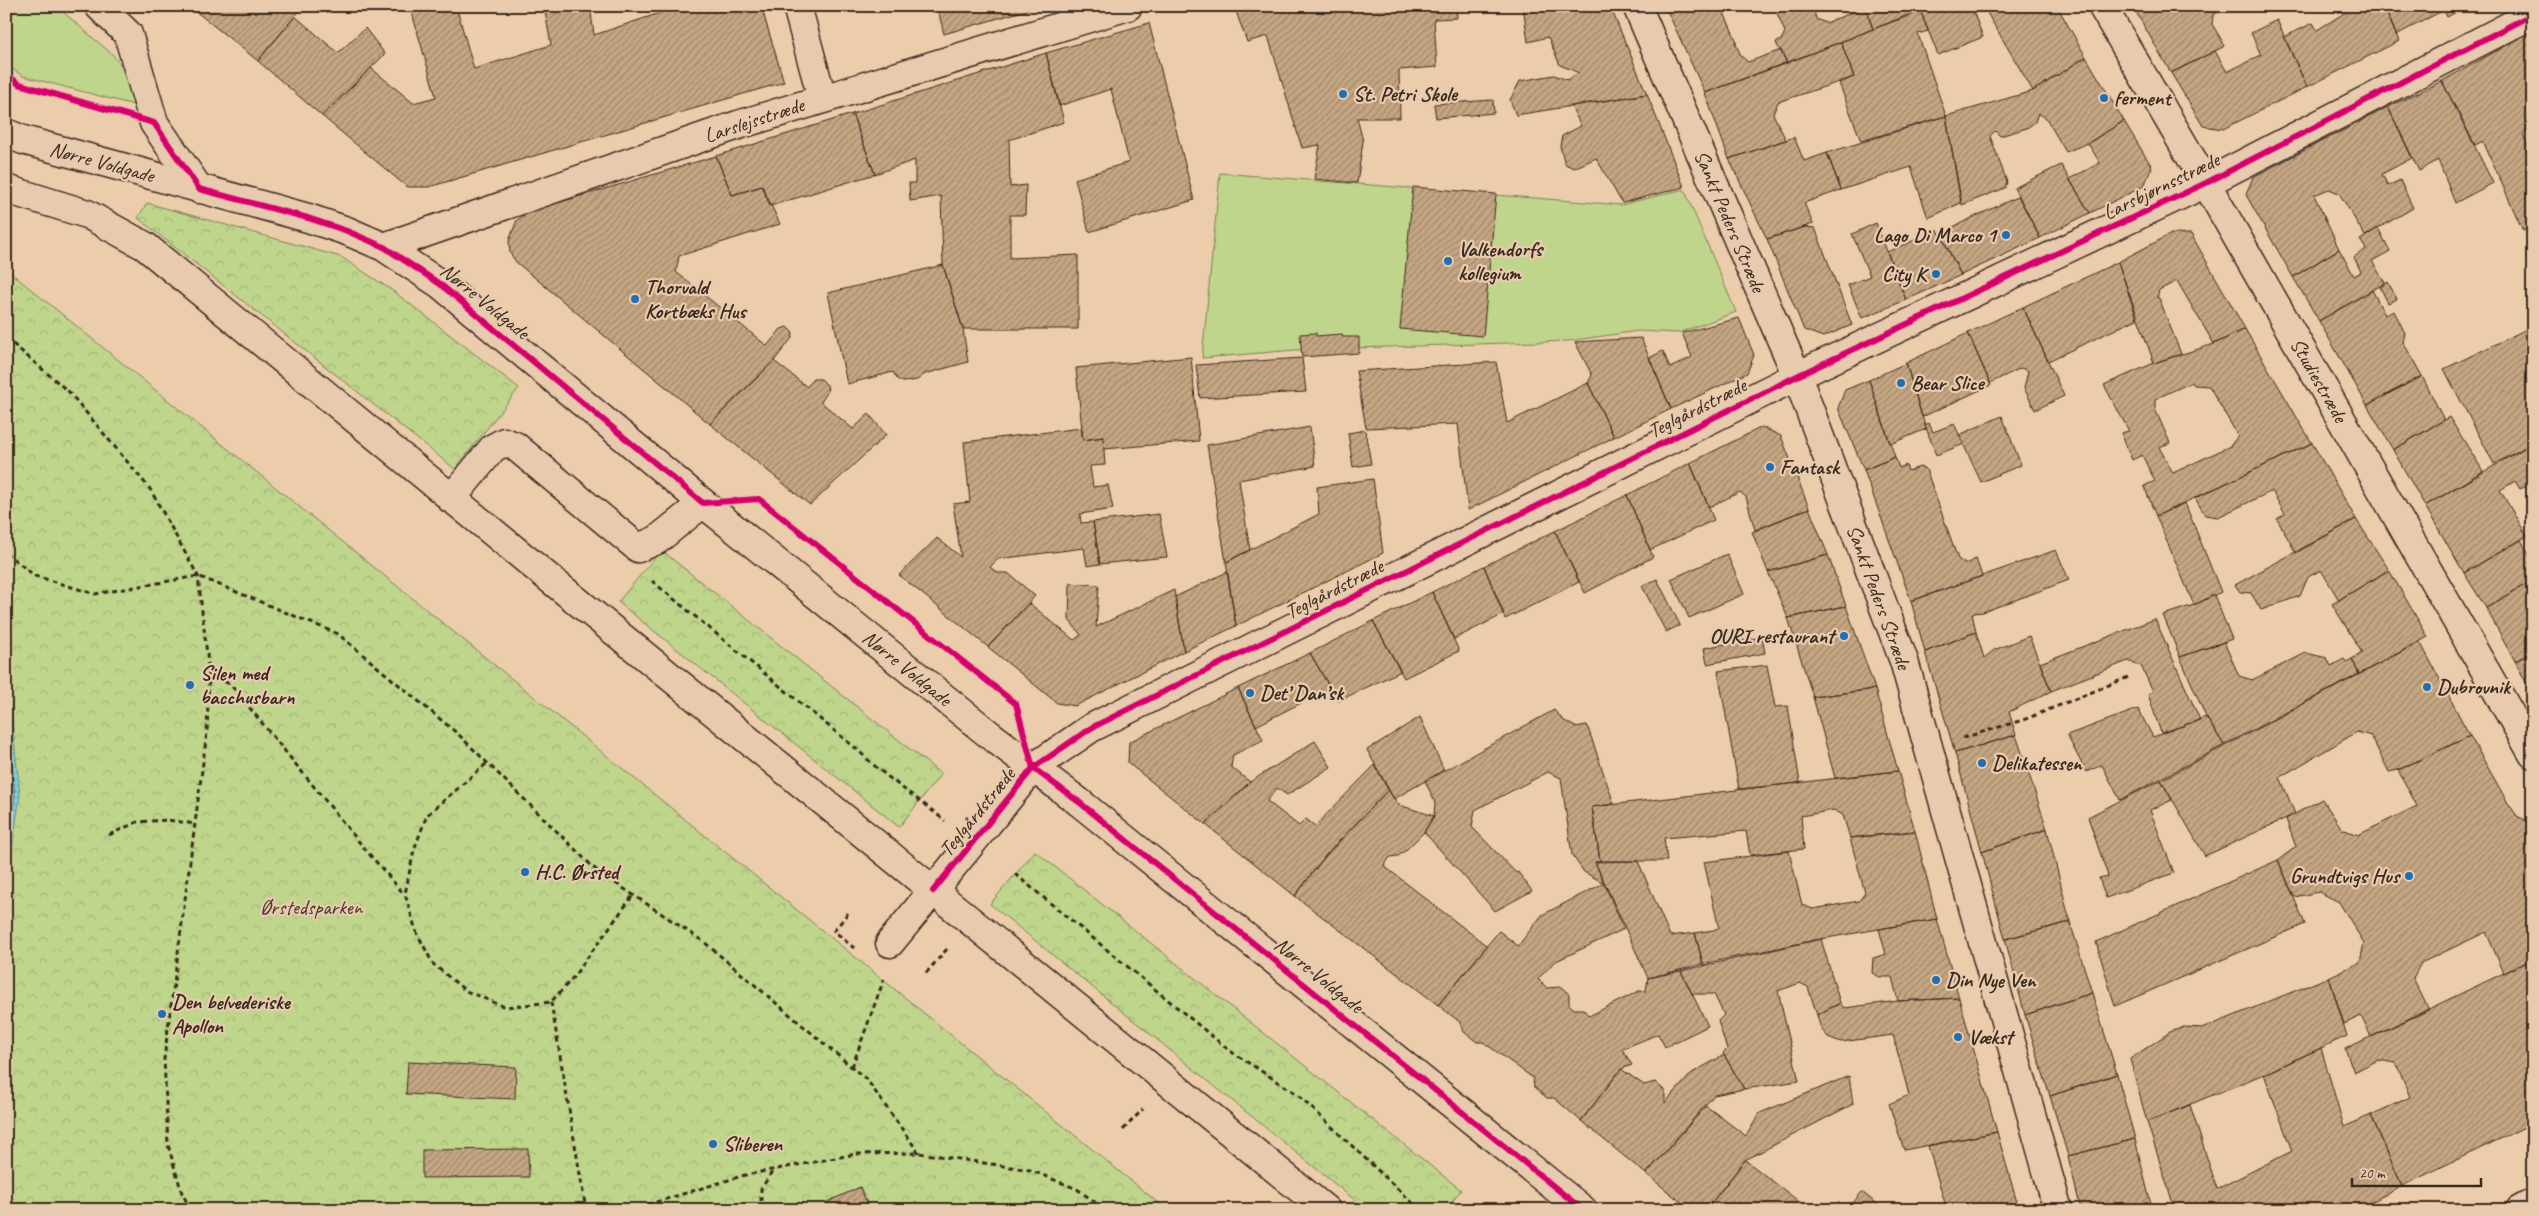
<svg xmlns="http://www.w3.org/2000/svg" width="2539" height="1216" font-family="Caveat,sans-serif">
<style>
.green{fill:#bed58b;stroke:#7c8054}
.park{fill:url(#park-crowns);stroke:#7c8054}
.water{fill:url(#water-rules);stroke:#658e91}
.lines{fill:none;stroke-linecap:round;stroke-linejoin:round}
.shore{stroke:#576c6b;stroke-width:1}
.building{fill:url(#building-hatch);stroke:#3b2a1e;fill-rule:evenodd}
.minor-casing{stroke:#3b2a1e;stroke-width:31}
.path{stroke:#3b2a1e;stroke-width:3;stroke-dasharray:5 4;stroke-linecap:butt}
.minor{stroke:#e8cbaf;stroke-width:28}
.cycleway-casing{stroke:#e8cbaf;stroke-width:9}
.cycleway{stroke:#d6006c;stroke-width:6}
.poi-dot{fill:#1f6fb2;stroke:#e8cbaf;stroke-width:2}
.labels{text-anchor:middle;stroke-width:4.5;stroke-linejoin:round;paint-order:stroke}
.poi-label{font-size:21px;font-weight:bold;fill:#3b2a1e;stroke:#e8cbaf;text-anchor:start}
.street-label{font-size:21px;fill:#3b2a1e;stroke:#e8cbaf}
.park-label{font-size:21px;fill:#483b29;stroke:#e8cbaf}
</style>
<defs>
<pattern id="park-crowns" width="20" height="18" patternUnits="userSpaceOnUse" patternTransform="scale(1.25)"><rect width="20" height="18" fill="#bed58b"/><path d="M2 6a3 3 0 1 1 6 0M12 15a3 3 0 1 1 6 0" fill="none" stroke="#a4b778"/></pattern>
<pattern id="water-rules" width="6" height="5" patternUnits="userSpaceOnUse" patternTransform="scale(1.25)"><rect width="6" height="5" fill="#81d0de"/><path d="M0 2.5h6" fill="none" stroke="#70b3be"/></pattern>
<pattern id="building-hatch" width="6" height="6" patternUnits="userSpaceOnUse" patternTransform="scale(1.25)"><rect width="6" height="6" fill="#c5a682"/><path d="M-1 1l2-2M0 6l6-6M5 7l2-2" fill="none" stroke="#a1876a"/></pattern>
</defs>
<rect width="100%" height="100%" fill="#ebccab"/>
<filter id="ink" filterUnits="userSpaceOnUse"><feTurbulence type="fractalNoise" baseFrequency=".02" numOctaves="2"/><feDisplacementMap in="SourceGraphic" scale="10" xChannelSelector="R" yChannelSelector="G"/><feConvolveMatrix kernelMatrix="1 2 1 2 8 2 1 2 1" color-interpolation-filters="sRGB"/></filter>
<g filter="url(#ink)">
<path class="green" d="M6 6H56L113 55 130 77 134 105 23 76 6 65Z
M1220 173 1621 205 1684 189 1736 312 1678 333 1638 331 1568 341 1295 350 1202 358Z"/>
<path class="park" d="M147 203 341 257 393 291 519 388 455 469 138 218Z
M6 269 1167 1210H6Z
M661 550 941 774 899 827 618 602Z
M1035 851 1461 1190 1446 1210H1367L990 904Z"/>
<path class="water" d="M6 665 20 795 6 890Z"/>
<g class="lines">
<path class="shore" d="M6 712 15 795 6 855"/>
</g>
<path class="building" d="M189 6H296L300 10 258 61Z
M410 6H456L474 69 551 45 544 6H590L594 35 675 8V6H761L784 82 429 187H407L322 116 371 68 413 103 436 97Z
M937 6H1040L944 34Z
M1234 6H1456L1457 18 1434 19 1437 67 1399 70 1400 118H1357L1363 141 1357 183 1314 179 1320 145 1302 148 1268 36 1247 42Z
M1523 6H1610L1647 94 1516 115 1510 100 1520 81 1554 75 1567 80 1579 73 1560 65 1548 37 1528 42Z
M1665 6H1721L1737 42H1735L1741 56 1748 62 1781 50 1787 63 1705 93Z
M1774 6H1813L1816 19 1826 23 1865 7 1873 29 1787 63 1776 43 1781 40 1785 32Z
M1936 6 1873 29 1865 7 1866 6Z
M1936 6H1971L1983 37 1938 55 1920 10Z
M1983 6H2057L2086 57 2033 91Z
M2133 6H2148L2136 12Z
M2148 6H2230L2213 15 2212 24 2225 46 2171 73 2136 12Z
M2289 6H2302L2292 12Z
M2356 6H2384L2399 41 2307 87 2284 37 2313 23 2317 30Z
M2384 6H2442L2444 10 2396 35Z
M2442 6H2467L2447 17Z
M1920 10 1928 31 1918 34 1946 116 1861 141 1839 83 1854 77 1841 42Z
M295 16 338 53 365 28 385 54 322 116 258 61Z
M2277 20 2307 87 2223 129 2203 126 2171 73 2215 51 2227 72 2261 55 2251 33Z
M1149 23 1194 200 1089 232 1075 179 1129 162 1111 89 1059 106 1046 53Z
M2531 32 2533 37V114L2528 116 2532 126 2523 135 2533 157V226L2523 231 2483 141 2475 145 2442 81Z
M1841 42 1854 77 1778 102 1773 114 1786 140 1729 159 1705 93Z
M1046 53 1064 122 1009 140 1010 187 1026 185 1025 215H1010V258L1078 255V329H963L943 265 941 196 910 201 909 183H915V160L875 174 852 114Z
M2086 57 2124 121 2088 143 2066 152 2046 118 2038 113 2035 122 2027 128 2000 136 1995 131 1990 136 2007 182 2005 188 1962 205 1946 116 2033 91Z
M2442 81 2493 183 2455 203 2438 160 2419 171 2388 107Z
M1647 94 1684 187 1622 203 1596 158 1574 168 1565 164 1560 146 1562 136 1581 126 1571 106Z
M1493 100 1494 113 1436 118 1434 104Z
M2388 107 2412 158 2382 174 2388 186 2400 180 2413 208 2365 236 2339 193 2329 189 2314 195 2339 249 2293 277 2246 195 2253 177Z
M852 114 875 174 770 206 762 186 732 195 716 156Z
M1946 116 1961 203 1928 218 1911 167 1841 190 1827 153Z
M2124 121 2152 167 2144 186 2090 213 2069 179 2100 163 2088 143Z
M1794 137 1804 161 1827 153 1841 190 1804 203 1813 224 1767 239 1729 159Z
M716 156 732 195 762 186 780 224 679 256 676 272 767 346 781 329 787 327 793 333 792 338 774 361 710 424 516 262 510 253 509 241 517 220 530 211Z
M2061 165 2090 213 2040 238 2014 188Z
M1413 187 1496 194 1483 336 1400 329Z
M2019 196 2040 238 1961 275 1940 233Z
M1876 223 1906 300 1862 318 1848 285 1870 276 1852 234Z
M1805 227 1815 228 1852 325 1823 337 1804 330 1767 239Z
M2378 228 2390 251 2372 261 2385 283 2319 321 2293 277 2339 249 2354 276 2361 272 2354 257 2366 249 2360 240Z
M1938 230 1961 275 1906 300 1887 252Z
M2171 234H2191L2245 329 2214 344 2177 281 2159 290 2157 298H2159L2181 354 2154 363 2118 262Z
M2118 262 2137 319 2048 361 2023 307Z
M943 265 963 329 968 362 925 374 917 380 903 382 897 379 893 372 847 384 828 293Z
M2388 282 2397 299 2388 303 2380 287Z
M2372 290 2385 315 2394 311 2405 333 2403 342 2422 376 2367 405 2319 321Z
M2023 307 2064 396 2035 410 2024 388 2028 371 2021 368 1990 383 1968 333Z
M1739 318 1754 355 1747 373 1671 409 1649 358 1663 351 1670 368 1692 357 1682 333Z
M2533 326V443L2494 464 2444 369Z
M2245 329 2312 443 2156 516 2144 486 2155 481 2142 455 2132 460 2121 433 2129 431 2104 385 2154 363 2214 344ZM2192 382 2194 385 2209 386 2238 436 2230 446 2173 473 2159 447 2170 443 2155 409V399Z
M1316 333V336L1342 334 1343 337H1359V353L1302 357 1300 334Z
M1968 333 1991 385 1922 417 1906 363Z
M1641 338 1671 409 1614 437 1588 383 1592 375 1575 342Z
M1191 357 1199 441 1104 449 1103 437 1083 440 1076 368Z
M1302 358 1306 392 1200 398 1196 365Z
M774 361 807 387 813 379H821L827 385 828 391 821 402 853 429 869 414 886 435 810 505 710 424Z
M1496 362 1507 423 1588 383 1614 437 1468 510 1458 424 1366 428 1356 371Z
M1906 363 1926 429 1890 444 1869 380Z
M2422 376 2444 420 2393 450 2367 405Z
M1869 380 1895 457 1864 470 1838 408 1845 390Z
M2002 416 2021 465 1981 482 1959 435Z
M2449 417 2483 471 2425 506 2393 450Z
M1929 423 1933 432 1954 424 1964 444 1936 455 1925 425Z
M1310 427 1315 466 1239 480 1250 550 1226 562 1207 445Z
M1762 427 1781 436 1809 508 1755 530 1746 497 1740 492 1709 507 1690 463Z
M1081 428 1083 440 1103 437 1105 465 1090 466 1093 487 1108 485 1113 509 1080 514 1081 523 1093 522 1100 564 1087 566 1084 548 998 559 990 567 998 573H1008L1035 596 988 647 899 575 937 538 961 557 953 504 970 502 964 442Z
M1365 430 1371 464 1353 467 1348 433Z
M2312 443 2356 519 2296 553 2277 519 2285 514 2272 491 2218 517 2205 515 2195 498Z
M2533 443V483L2520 489 2515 481 2500 490 2527 536 2464 573 2425 506Z
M1895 457 1899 468 1906 465 1908 471 1920 467 1926 469 1958 559 1965 564 1976 559 1982 576 1911 601 1864 470Z
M1690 463 1714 520 1650 550 1627 495Z
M1373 479 1383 553 1236 626 1226 562 1319 514 1317 487Z
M1627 495 1653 557 1585 593 1555 531Z
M2185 503 2221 592 2194 605 2156 516Z
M1809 508 1828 555 1768 572 1752 532Z
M1159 514 1167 557 1100 564 1093 522Z
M2356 519 2389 570 2339 600 2321 570 2308 577 2300 596 2261 610 2251 593 2240 592 2235 585Z
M1555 531 1579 582 1505 619 1484 566Z
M2521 540 2533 562V580L2486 608 2464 573Z
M2056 550 2069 580 1983 612 1972 613 1976 632 1925 652 1911 601Z
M1727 554 1744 594 1689 618 1671 579Z
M1828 555 1846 606 1788 618 1768 572Z
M1484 566 1504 614 1454 639 1432 592Z
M2389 570 2428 637 2359 674 2352 659 2362 653 2332 604Z
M1227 572 1236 626 1184 651 1175 597Z
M1657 579 1680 625 1666 632 1642 586Z
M2533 580V653L2515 661 2486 608Z
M1070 583 1099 585 1096 627 1174 590 1184 651 1075 706 1057 703 988 647 1029 603 1074 640 1081 635 1069 620Z
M1432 592 1459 651 1404 678 1373 621Z
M2214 595 2232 639 2180 657 2163 615 2194 605Z
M1846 606 1875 689 1813 697 1788 618Z
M2155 619 2200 720 2161 733 2148 694 2153 691 2141 666 2128 661 2051 691 2040 663Z
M1373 621 1401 671 1338 701 1310 653Z
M1976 632 1984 658 1994 650 2029 636 2051 691 2009 712 2016 735 1955 753 1925 652Z
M1762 637 1765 653 1707 664 1704 648Z
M2224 642 2239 676 2252 680 2306 653 2327 658 2331 666 2344 659 2346 662 2352 659 2359 674 2224 745 2206 717 2180 657Z
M2420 642 2470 736 2398 770 2389 772 2371 736 2357 732 2280 777 2295 814 2205 856 2161 780Z
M1310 653 1330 688 1256 726 1238 688Z
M2533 653V696L2515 661Z
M1767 665 1775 707 1788 706 1800 783 1739 789 1718 671Z
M1238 688 1263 740 1233 755 1231 767 1250 782 1205 824 1128 763 1129 742Z
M1875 689 1898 771 1835 778 1813 697Z
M2138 709 2153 737 2206 717 2224 745 2120 800 2102 765 2086 772 2067 735Z
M1554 710 1563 720 1575 727 1587 725 1614 804 1592 807 1600 861 1595 862 1604 883 1584 872 1572 855 1561 778 1548 772 1475 810 1472 827 1516 873 1518 872 1532 891 1495 911 1424 832 1434 816 1435 802 1425 781Z
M1420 717 1444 770 1394 799 1367 750Z
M2016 735 2047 829 1982 852 1955 753Z
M2470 736 2508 803 2517 816 2527 821 2533 829V959L2504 973 2486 932 2421 963 2413 978 2429 1010 2371 1037 2361 1016 2344 1024 2329 977 2360 962 2364 943 2339 902 2319 892 2294 897 2278 860 2296 847 2286 819 2322 799 2342 829 2358 835 2417 806 2398 770Z
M1315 741 1331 767 1287 795 1277 788 1267 801 1299 826 1306 819 1315 826 1375 765 1388 790 1326 855 1295 896 1205 824 1250 782Z
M1898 771 1915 831 1850 838 1843 815 1834 810 1801 816 1804 849 1750 855 1746 831 1664 838 1667 861H1600L1592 807Z
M2161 780 2172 800 2150 810 2174 873 2106 898 2099 878 2108 876 2088 817Z
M1388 790 1399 805 1434 816 1424 832 1405 851 1398 856 1390 857 1384 866 1487 946 1438 1005 1295 896 1326 855Z
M2047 829 2070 922 2005 939 1982 852Z
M1915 831 1937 919 1815 940 1703 964 1695 933 1719 929 1704 862 1789 851 1802 905 1813 909 1859 901 1865 893 1850 838Z
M2278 860 2305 924 2115 1006 2096 942Z
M1638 861 1670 936 1695 933 1703 964 1648 978 1595 862Z
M1604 883 1624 929 1554 962 1538 979 1547 988 1561 987 1569 994V1004L1574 1009H1583L1589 1016 1639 991H1646L1648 978 1681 971 1708 1026 1665 1047 1658 1034 1622 1049 1632 1065 1621 1069 1581 1121 1554 1098H1547L1534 1087 1533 1078 1483 1042H1477L1464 1032 1461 1023 1438 1005 1499 931 1518 946 1542 915Z
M1937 919 1959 998 1898 1001 1892 977H1880L1872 973 1873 958 1886 954 1879 929Z
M2070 922 2092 993 2025 1015 2005 939Z
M1821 939 1840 1003 1817 1015 1808 987 1800 983 1778 991 1799 1081 1744 1089 1723 1053 1727 1049 1718 1021 1724 1015 1714 994H1692L1681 971Z
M2533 959V1123L2402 1186 2371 1115 2410 1097 2396 1063 2378 1060 2354 1072 2345 1049Z
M2329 977 2347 1036 2264 1074 2147 1122 2130 1059 2170 1032 2184 1027 2204 1028Z
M2092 993 2117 1074 2050 1096 2025 1015Z
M1959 998 1997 1132 1904 1150 1889 1104 1909 1095 1893 1035 1841 1042 1828 1037 1821 1029 1817 1015 1840 1003 1844 1008 1898 1001Z
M2321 1048 2344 1127 2371 1115 2402 1186 2356 1210H2175L2147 1122 2190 1105 2217 1189 2292 1151 2264 1074Z
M1724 1055 1744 1089 1714 1095 1646 1174 1581 1121 1621 1069 1644 1085 1655 1082 1665 1091V1103L1692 1073Z
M408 1062 516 1067 515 1099 406 1094Z
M2117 1074 2135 1139 2068 1156 2050 1096Z
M1849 1076 1853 1104 1745 1160 1706 1210H1691L1646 1174 1706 1106 1746 1136 1760 1113Z
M1997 1132 2019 1210H1947L1928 1146Z
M2135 1139 2152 1209 2081 1210 2068 1156Z
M528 1149 529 1177 422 1178V1150Z
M1745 1160 1810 1210H1706Z
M860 1187 870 1210H831L827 1202Z
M1862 1192 1884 1210H1847Z"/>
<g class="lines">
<g class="minor-casing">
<path id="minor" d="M99 6 128 34 154 123 199 189
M797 6 822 98
M1637 6 1797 376 1904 661 2058 1210
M2102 6 2206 183 2533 754
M6 133 23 140 308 218 347 231 384 247 440 284 703 503 990 735 1079 802 1583 1210
M6 189 87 214 145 246 539 570 1326 1210
M384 247 738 125 1128 6
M451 499 493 448 504 442 515 446 638 548 657 540 703 503
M890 943 1033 768 1091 728 1797 376 2206 183 2533 14
M2520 1210 2533 1203"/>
</g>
<path class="path" d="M6 338 69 392 150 489 198 576 209 672 207 732 164 1059 168 1145 182 1193 191 1210
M6 553 35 576 95 594 198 576 338 634 458 734 596 870 704 942 867 1080 919 1153
M652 581 859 751C884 777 917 797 945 821
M209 673 231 685 364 848 404 894
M1963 738 2026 719 2131 676
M486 764 427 815 414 850 405 894 416 931 433 964 466 991 505 1007 551 1002 571 980 634 894
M109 835 137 822 167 820 195 824
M1015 874 1230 1051 1297 1094 1420 1210
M848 913 834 931 854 948
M926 973 947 949
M551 1002 586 1210
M852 1067 884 979
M1123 1130 1143 1109
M630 1210 745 1175 856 1154 919 1153 1030 1170 1077 1189 1106 1210
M761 1210V1189L774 1169"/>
<use href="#minor" class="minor"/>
<g class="cycleway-casing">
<path id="cycleway" d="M6 74 19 84 154 123 199 189 308 218 347 231 384 247 440 284 703 503 759 499 1016 704 1033 768
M1033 768 1079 802 1583 1210
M933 891 1033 768 1091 728 1797 376 2206 183 2533 14"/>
</g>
<use href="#cycleway" class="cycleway"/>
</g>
</g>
<g class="poi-dot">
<circle cx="1343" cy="94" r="5"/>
<circle cx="2104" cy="98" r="5"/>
<circle cx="2006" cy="235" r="5"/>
<circle cx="1448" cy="261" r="5"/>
<circle cx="1936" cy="274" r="5"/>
<circle cx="635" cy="299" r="5"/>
<circle cx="1901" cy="383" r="5"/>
<circle cx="1770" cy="467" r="5"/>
<circle cx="1844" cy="636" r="5"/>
<circle cx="190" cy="685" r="5"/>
<circle cx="2427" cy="687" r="5"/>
<circle cx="1250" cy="693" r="5"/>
<circle cx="1982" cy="763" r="5"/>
<circle cx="525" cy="872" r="5"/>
<circle cx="2409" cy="876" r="5"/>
<circle cx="1936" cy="980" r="5"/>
<circle cx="162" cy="1014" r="5"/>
<circle cx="1958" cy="1037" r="5"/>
<circle cx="713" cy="1144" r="5"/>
</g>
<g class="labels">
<g class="poi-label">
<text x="1353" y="101">St. Petri Skole</text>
<text x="2114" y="105">ferment</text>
<text x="1996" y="242" text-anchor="end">Lago Di Marco 1</text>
<text x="1458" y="256">Valkendorfs<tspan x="1458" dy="24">kollegium</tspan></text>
<text x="1926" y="281" text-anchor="end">City K</text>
<text x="645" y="294">Thorvald<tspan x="645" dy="24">Kortbæks Hus</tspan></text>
<text x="1911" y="390">Bear Slice</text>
<text x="1780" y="474">Fantask</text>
<text x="1834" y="643" text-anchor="end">OURI restaurant</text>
<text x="200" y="680">Silen med<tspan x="200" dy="24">bacchusbarn</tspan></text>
<text x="2437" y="694">Dubrovnik</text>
<text x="1260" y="700">Det’ Dan’sk</text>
<text x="1992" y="770">Delikatessen</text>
<text x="535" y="879">H.C. Ørsted</text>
<text x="2399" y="883" text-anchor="end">Grundtvigs Hus</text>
<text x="1946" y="987">Din Nye Ven</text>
<text x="172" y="1009">Den belvederiske<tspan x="172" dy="24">Apollon</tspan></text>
<text x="1968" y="1044">Vækst</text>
<text x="723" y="1151">Sliberen</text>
</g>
<g class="street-label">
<text transform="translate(754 120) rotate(-18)" y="7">Larslejsstræde</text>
<text transform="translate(102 162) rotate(15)" y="7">Nørre Voldgade</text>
<text transform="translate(2161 186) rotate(-26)" y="7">Larsbjørnsstræde</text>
<text transform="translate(1730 221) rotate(67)" y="7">Sankt Peders Stræde</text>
<text transform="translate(485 301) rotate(39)" y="7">Nørre Voldgade</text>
<text transform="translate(2319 380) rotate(60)" y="7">Studiestræde</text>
<text transform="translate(1697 408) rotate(-27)" y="7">Teglgårdstræde</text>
<text transform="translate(1334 589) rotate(-27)" y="7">Teglgårdstræde</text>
<text transform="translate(1879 597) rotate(70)" y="7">Sankt Peders Stræde</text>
<text transform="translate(907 668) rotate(39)" y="7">Nørre Voldgade</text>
<text transform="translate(977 812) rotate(-51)" y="7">Teglgårdstræde</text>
<text transform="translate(1319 975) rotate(39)" y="7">Nørre Voldgade</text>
</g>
<g class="park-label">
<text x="311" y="914">Ørstedsparken</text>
</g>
</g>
<rect width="2539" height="1216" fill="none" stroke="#e8cbaf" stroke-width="25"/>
<rect x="12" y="12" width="2514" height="1191" fill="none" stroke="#3b2a1e" stroke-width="2" filter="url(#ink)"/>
<path d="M2352 1178v8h129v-8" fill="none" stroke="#3b2a1e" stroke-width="2.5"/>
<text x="2359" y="1178" font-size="15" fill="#3b2a1e" stroke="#e8cbaf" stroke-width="4" paint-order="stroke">20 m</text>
</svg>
